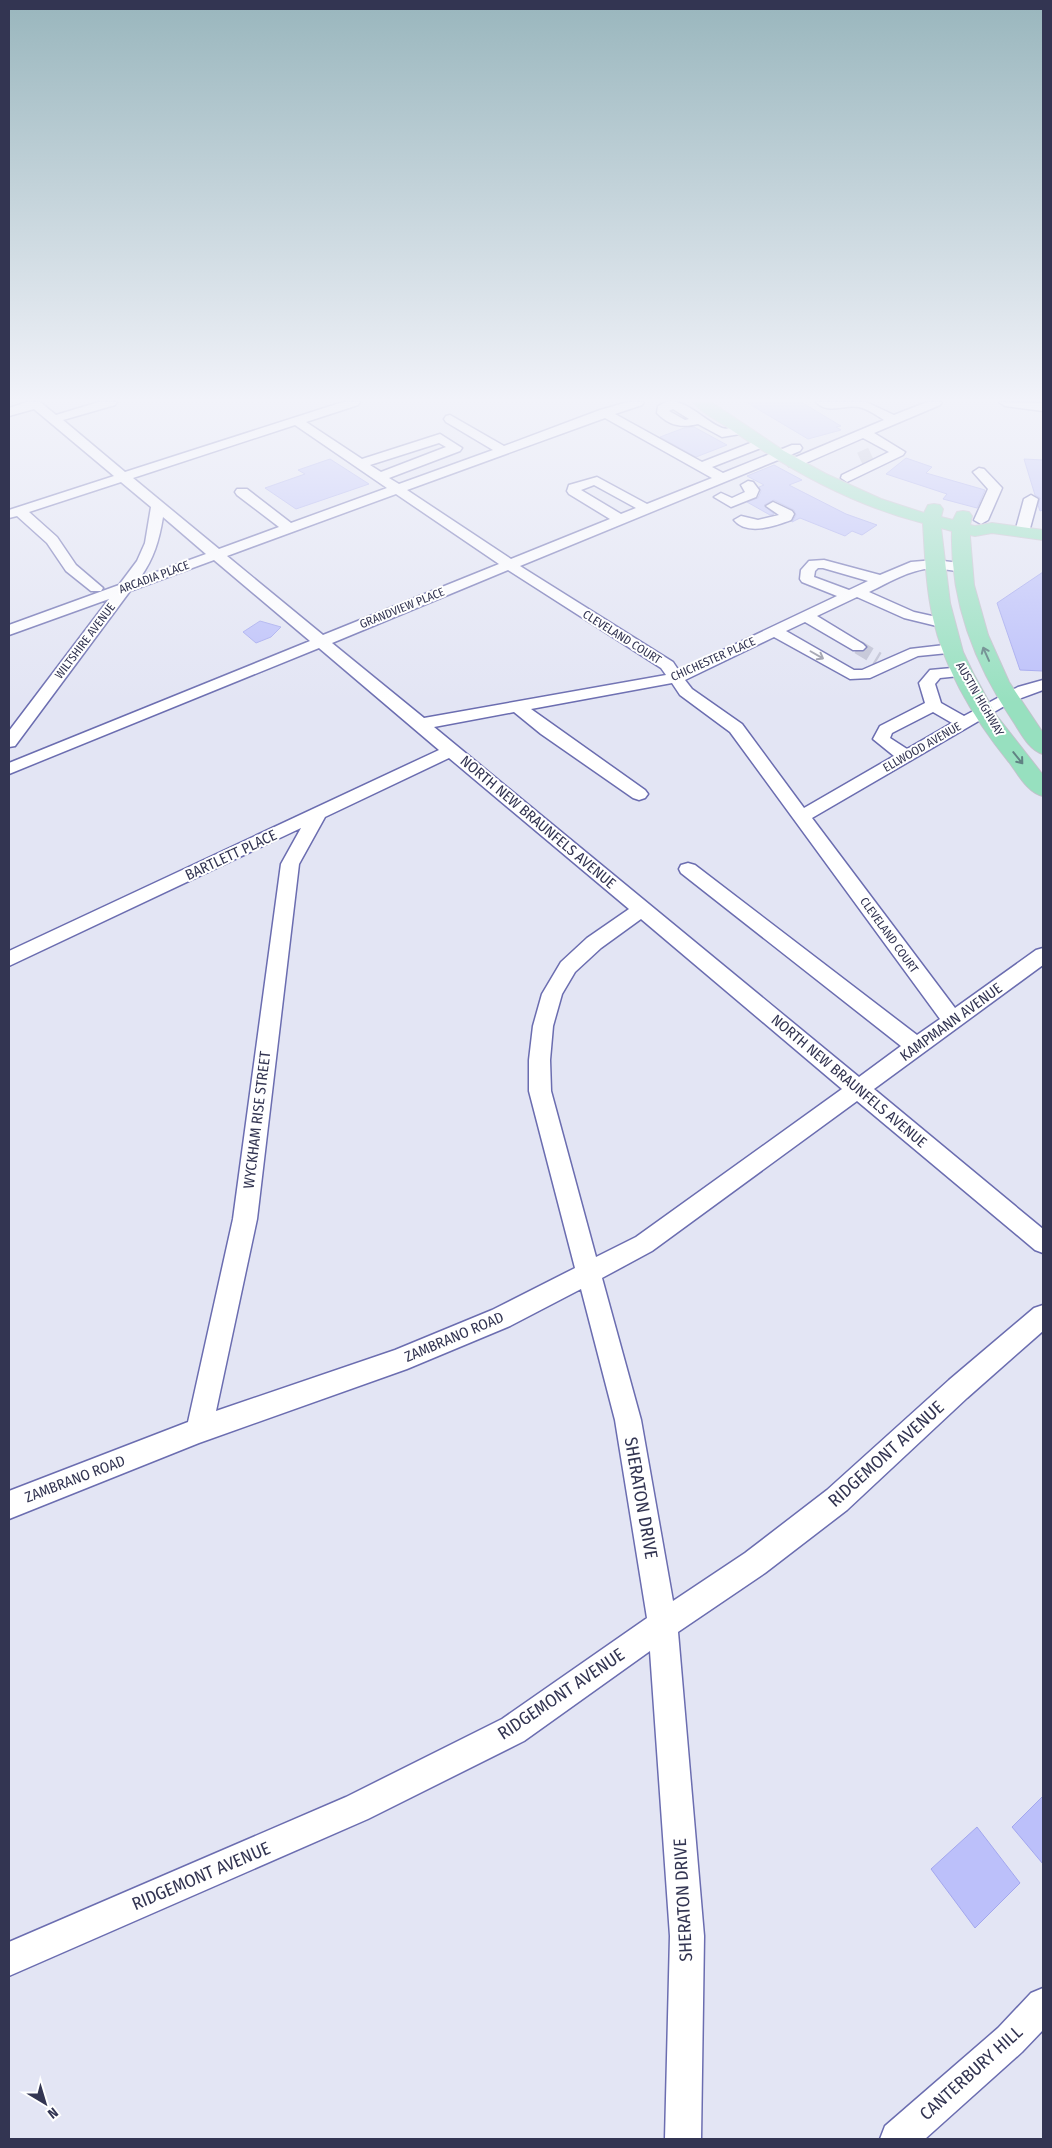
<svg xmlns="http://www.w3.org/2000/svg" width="1052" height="2148" font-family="'Fira Sans Condensed',sans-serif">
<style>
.building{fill:#bcc0fa;stroke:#a3a7ee}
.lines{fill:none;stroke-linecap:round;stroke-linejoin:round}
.minor-tunnel{stroke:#c0c2d4;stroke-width:14;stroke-dasharray:14 7;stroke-linecap:butt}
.minor-casing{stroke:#6b6db0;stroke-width:3}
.major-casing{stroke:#c2c2cb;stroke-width:2}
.minor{fill:#fff;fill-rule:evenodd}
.major{fill:#97e0bf;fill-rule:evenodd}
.oneway{stroke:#608283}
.oneway2{stroke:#999aa8}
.labels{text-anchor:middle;stroke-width:4;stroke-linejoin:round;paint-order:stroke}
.far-street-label{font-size:12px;fill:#333552;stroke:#fff}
.street-label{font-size:15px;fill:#333552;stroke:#fff}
.near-street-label{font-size:18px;fill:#333552;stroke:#fff}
</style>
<rect width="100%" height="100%" fill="#e3e5f4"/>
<path class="building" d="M746 402H801L841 426 836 427 841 430 808 439Z
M694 427 727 445 696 457 660 437 684 428Z
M906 458 932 467 926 473 985 490 978 506 977 508 943 499 947 494 886 474Z
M330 459 369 484 296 509 265 488 305 474 298 470Z
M1024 459 1043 460V510L1040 511 1038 505 1040 498 1035 495Z
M774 465 802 480 789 485 846 514 877 525 862 535 852 531 845 536 800 518 792 522 796 515 794 510 774 500 764 505 774 514 770 515 747 502 758 498 761 491 759 487 764 485 747 476Z
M1043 572V671L1020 670 997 603Z
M260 621 281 627 271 637 256 643 243 632Z
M1043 1796V1864L1012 1827Z
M977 1827 1020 1883 975 1928 931 1869Z"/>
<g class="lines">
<path class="minor-tunnel" d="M860 459 871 454
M858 647 878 659"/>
<g class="minor-casing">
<path id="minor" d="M27 402H40L56 415 99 402H117L115 405 63 420 125 472 343 402H360L358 405 306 422 362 459 440 434 462 448 460 451 389 478 399 484 493 450 446 422 444 419 446 416 450 415 504 446 600 410 628 402H644L642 405 615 414 702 462 758 440H766L768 443 766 446 712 467 723 473 792 445H800L802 448 800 451 520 566 673 662 679 671 837 596 802 582 800 579 801 570 809 561 824 560 880 575 911 562 935 560 968 564 970 567 968 570C956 573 944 568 932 568 909 570 890 582 869 592L914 612 950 620 953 623 950 626 945 628 904 618 857 597 817 616 863 644 866 647 863 650H853L805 622 786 631 854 670H862L910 649 953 644 958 646 961 649 958 652 918 656 870 678 850 679 774 637 685 680 692 689 742 724 804 808 894 756 873 739 880 726 925 703 919 683 930 670 963 667 969 669 971 672 969 675 940 678 935 684 941 703 964 716 1018 687 1043 680V690L1013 701 812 818 955 1008 1036 950 1043 948V965L874 1089 1043 1229V1253L1035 1250 857 1101 652 1251 602 1278 641 1420 673 1601 745 1553 827 1490 949 1380 1034 1308 1043 1305V1331L967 1398 847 1510 765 1573 678 1632 704 1936 701 2139H665L670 1936 650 1651 524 1741 368 1819 9 1976V1942L346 1797 502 1719 647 1618 615 1420 581 1289 510 1326 407 1369 199 1443 9 1519V1491L188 1422 233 1219 281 864 301 828 9 966V951L439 750 319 648 9 774V763L310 641 214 560 130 591 15 746 9 747V731L109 599 9 635V625L119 585 137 561 145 543 151 507 121 482 29 512 57 537 76 565 103 588 101 591H91L66 571 47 543 17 516 9 518V510L114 476 34 409 9 416V408ZM605 418 712 478 647 504 597 477 569 485 567 491 569 494 610 519 511 559 407 490ZM295 425 387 488 291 523 247 489H237L235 492 237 495 279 527 219 549 133 478ZM439 443 446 447 381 472 370 465ZM594 485 636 508 621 514 581 490ZM396 494 499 564 323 635 227 556ZM163 517 206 554 140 578C154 558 159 541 163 517ZM818 568H823L868 581 849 590 814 577 815 571ZM508 570 661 668 666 675 424 718 332 643ZM672 683 680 695 730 732 940 1019 917 1035 695 865 688 863 681 865 679 869 681 873 901 1046 859 1077 434 727 514 712 541 734 633 798 639 800 645 798 648 794 645 790 531 709ZM933 712 952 723 907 749 890 738 892 733ZM449 758 629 909 587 938 561 962 542 994 533 1026 529 1060V1091L575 1268 492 1310 395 1350 216 1411 257 1219 299 864 325 817ZM641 919 842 1089 636 1237 596 1257 551 1091 550 1060 553 1026 562 994 575 972 601 948Z
M666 402C686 398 704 421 722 428 731 431 741 422 748 430L746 433 722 437 698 424C682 428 669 426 657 413L658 406ZM673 409 689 419 685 420 669 411Z
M816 402H866L894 415 927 402H942L940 405 874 433 905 452 903 455 847 482 841 478 842 475 889 452 863 438 799 466H789L788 463 789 460 884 420C876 415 868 409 859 407 845 404 828 415 816 402Z
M999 402 1043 403V411L1005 406Z
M979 468 984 469 1002 488 988 520 981 524 974 520 988 489 973 472Z
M748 481 753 482 759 490 756 497 731 507 714 497 721 493 732 498 745 492 741 485Z
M1031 495 1038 499 1029 532 1022 536 1017 535 1015 532 1024 499Z
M773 502 792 511 794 514 791 520C775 526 747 536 734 520L741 516 758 520 779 515 766 506Z
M1043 1988V2030L1022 2052 925 2139H880L885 2126 998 2028 1031 1993Z"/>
</g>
<g class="major-casing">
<path id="major" d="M693 402H711L784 451 826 474 881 499 924 513 928 505 934 504 940 505 943 509 941 517 953 520 957 512 963 511 969 512 972 516 970 525 975 526 992 523 1043 530V540L992 533 975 536 970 535V537L974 585 988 635 1009 682 1043 733V754C1029 750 1021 733 1013 721 975 665 950 600 952 531L941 528 950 603 963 652 973 673 996 715 1043 775V796C1028 793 1018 774 1009 762 975 720 945 671 933 618 926 587 925 555 923 523 852 505 790 470 730 429 719 421 701 413 693 402Z"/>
</g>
<use href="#minor" class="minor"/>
<use href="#major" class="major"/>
</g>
<defs><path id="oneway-shaft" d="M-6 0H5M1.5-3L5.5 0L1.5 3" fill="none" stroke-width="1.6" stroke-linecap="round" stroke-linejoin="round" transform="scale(1.25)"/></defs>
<g class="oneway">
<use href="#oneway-shaft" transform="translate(986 654) rotate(-114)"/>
<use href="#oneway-shaft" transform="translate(1018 758) rotate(51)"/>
</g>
<use class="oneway2" href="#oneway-shaft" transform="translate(817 655) rotate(30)"/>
<linearGradient id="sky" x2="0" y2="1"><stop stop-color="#99b6bd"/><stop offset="0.57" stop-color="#f2f3fa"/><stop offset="1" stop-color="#f2f3fa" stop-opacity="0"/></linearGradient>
<rect width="1052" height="702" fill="url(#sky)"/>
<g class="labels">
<g class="far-street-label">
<text transform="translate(154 577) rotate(-20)" y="4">ARCADIA PLACE</text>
<text transform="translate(402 608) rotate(-22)" y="4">GRANDVIEW PLACE</text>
<text transform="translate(622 637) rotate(32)" y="4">CLEVELAND COURT</text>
<text transform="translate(85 641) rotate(-53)" y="4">WILTSHIRE AVENUE</text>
<text transform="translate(713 659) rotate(-24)" y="4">CHICHESTER PLACE</text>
<text transform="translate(980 699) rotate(60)" y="4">AUSTIN HIGHWAY</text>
<text transform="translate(922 747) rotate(-30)" y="4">ELLWOOD AVENUE</text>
<text transform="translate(889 935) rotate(54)" y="4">CLEVELAND COURT</text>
</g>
<g class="street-label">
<text transform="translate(538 822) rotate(40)" y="5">NORTH NEW BRAUNFELS AVENUE</text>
<text transform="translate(231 855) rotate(-25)" y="5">BARTLETT PLACE</text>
<text transform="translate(951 1022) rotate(-36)" y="5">KAMPMANN AVENUE</text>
<text transform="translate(849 1081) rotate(40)" y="5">NORTH NEW BRAUNFELS AVENUE</text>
<text transform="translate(257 1120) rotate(-83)" y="5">WYCKHAM RISE STREET</text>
<text transform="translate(454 1337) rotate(-23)" y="5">ZAMBRANO ROAD</text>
<text transform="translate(75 1479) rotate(-21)" y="5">ZAMBRANO ROAD</text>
</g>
<g class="near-street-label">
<text transform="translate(886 1454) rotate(-42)" y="6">RIDGEMONT AVENUE</text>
<text transform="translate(641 1498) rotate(80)" y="6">SHERATON DRIVE</text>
<text transform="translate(561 1694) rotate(-34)" y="6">RIDGEMONT AVENUE</text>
<text transform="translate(201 1876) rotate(-23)" y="6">RIDGEMONT AVENUE</text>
<text transform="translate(683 1900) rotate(-93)" y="6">SHERATON DRIVE</text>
<text transform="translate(971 2073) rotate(-42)" y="6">CANTERBURY HILL</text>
</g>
</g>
<rect width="1052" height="2148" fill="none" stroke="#333552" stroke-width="20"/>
<g transform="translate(45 2103) rotate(142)" stroke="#ffffff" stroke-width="4" paint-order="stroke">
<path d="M0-4L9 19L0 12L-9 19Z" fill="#333552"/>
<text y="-8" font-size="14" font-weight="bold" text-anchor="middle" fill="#333552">N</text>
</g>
</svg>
